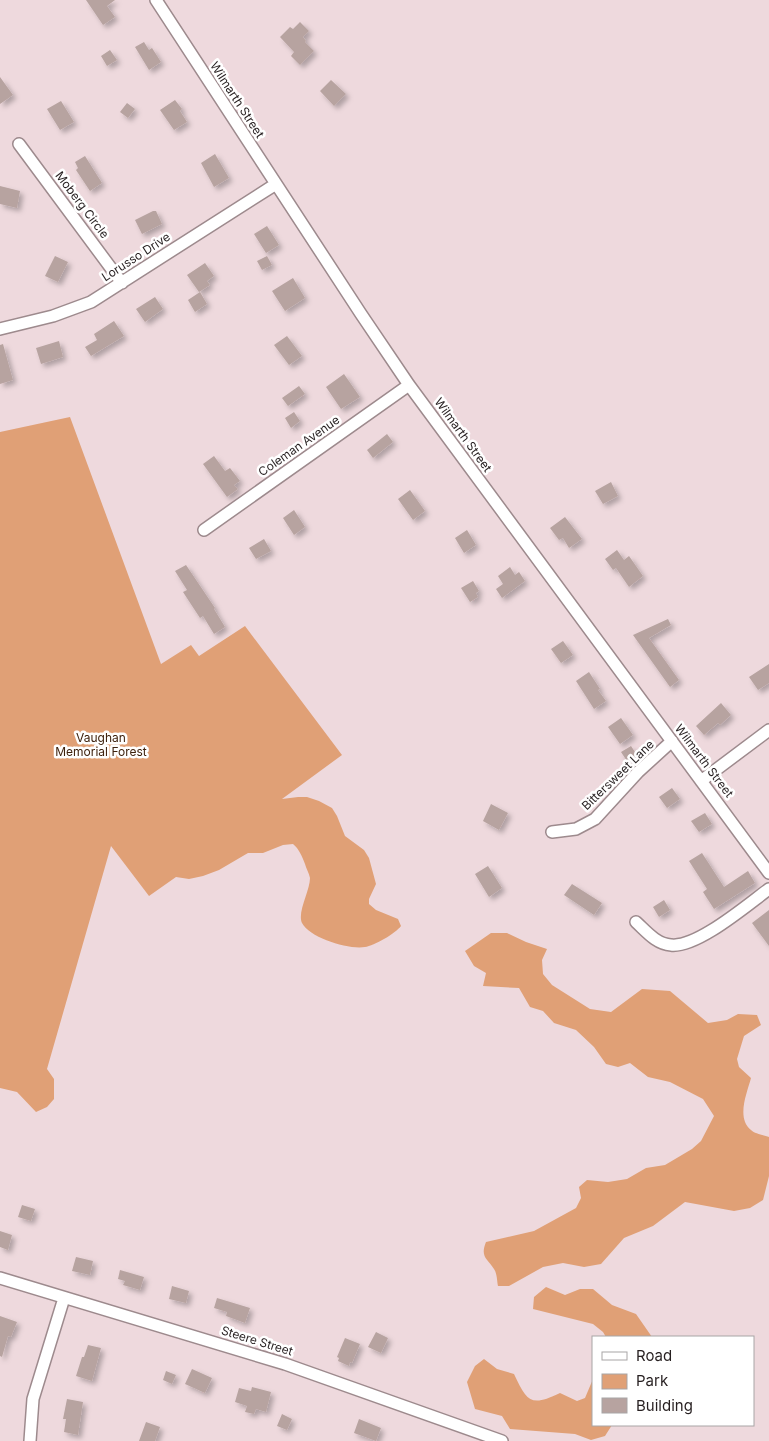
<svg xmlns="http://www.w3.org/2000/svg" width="769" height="1441" font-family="Inter,sans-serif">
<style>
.green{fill:#e0a076}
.building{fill:#b7a3a0;filter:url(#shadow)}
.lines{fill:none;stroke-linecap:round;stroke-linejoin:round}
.minor-casing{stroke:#9d8a8d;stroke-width:14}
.minor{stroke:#fff;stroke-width:11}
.labels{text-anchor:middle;stroke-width:5;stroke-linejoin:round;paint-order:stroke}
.street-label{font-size:12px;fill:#261f20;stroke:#fff}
.park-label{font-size:12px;fill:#3e220e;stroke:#fff}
</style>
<defs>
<filter id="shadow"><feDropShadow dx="3.5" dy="3.5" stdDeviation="2.5" flood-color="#0004"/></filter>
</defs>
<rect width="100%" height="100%" fill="#eed9dd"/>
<path class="green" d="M70 417 161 664 191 645 199 656 245 626 342 755 282 799 298 797H307L319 801 332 808 337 816 345 836 364 850 369 858 376 884 369 899V904L376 910 398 919 401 926C396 933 374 946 365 947 349 950 310 938 302 923 297 912 310 891 310 878 309 873 306 868 305 864 302 856 299 849 293 844L283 845 263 853H248L219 870 203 876 189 879 176 877 149 896 111 846 47 1069 54 1079V1099L47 1107 36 1112 17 1092 0 1088V432Z
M491 933H507L526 942 547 949 542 960 543 974 552 985 590 1009 611 1012 642 989 670 991 708 1023 727 1020 738 1014 757 1015 761 1025 744 1036 737 1059 739 1067 751 1078C747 1093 736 1118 751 1130 755 1134 764 1135 769 1137V1176L763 1200 750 1208 734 1211 685 1202 653 1226 624 1238 601 1264 584 1267 563 1263 543 1267 509 1286H498C497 1281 497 1273 494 1269 487 1258 480 1257 486 1242L534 1231 576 1208 581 1198 579 1187 587 1180 608 1182 627 1179 646 1168 665 1165 692 1149 701 1141 714 1116 703 1099 670 1082 648 1077 630 1063 618 1067 606 1064 594 1047 576 1030 554 1023 543 1011 530 1007 519 988 483 986 486 973 474 966 465 951Z
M546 1287 565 1295 580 1289H593L612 1305 636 1314 652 1337H606L603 1332 593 1324 533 1309 534 1297Z
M484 1359 497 1369 514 1374C527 1402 531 1407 560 1393L577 1401 585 1398 593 1379V1425H612L605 1436 591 1440 575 1434 510 1429 502 1416 475 1409 467 1382 475 1366Z"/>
<path class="building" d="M86 0H115L107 6 115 17 103 25Z
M300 22 309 31 303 37 306 41 305 42 314 51 300 65 291 56 294 52 280 37 290 27 293 29Z
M144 42 149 50 152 48 161 62 149 70 135 47Z
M110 50 117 60 107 66 101 56Z
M0 77 13 95 0 104Z
M331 80 346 94 334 106 320 91Z
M175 100 182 109 180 111 187 122 174 130 160 110Z
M61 101 74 122 60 130 47 109Z
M127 103 135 109 128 118 120 112Z
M215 154 229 178 214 187 201 163Z
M85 156 102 183 90 191 76 170 78 168 75 162Z
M0 186 20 191 17 208 0 204Z
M153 211H156L162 224 142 234 135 220Z
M267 226 279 245 266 253 254 234Z
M55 256 68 262 58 282 45 276Z
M267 256 272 265 262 270 257 261Z
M205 263 214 276 207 281 210 285 199 292 187 275Z
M293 278 305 298 285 311 272 291Z
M200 292 207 304 195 312 188 300Z
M155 297 163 309 145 322 136 309Z
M114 321 124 336 91 356 85 347 97 340 94 334Z
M287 336 302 356 289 365 274 345Z
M59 341 63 357 41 364 36 348Z
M3 344 13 380 0 384V345Z
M344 374 360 397 341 409 326 387Z
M299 386 305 394 288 406 282 398Z
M294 412 300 421 291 428 285 418Z
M387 434 393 442 373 458 367 450Z
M214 456 225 471 230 468 240 481 234 485 238 489 227 497 203 464Z
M611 482 618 496 603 504 595 491Z
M410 490 425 511 413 520 398 499Z
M294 510 305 527 294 535 283 518Z
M565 517 582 539 569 548 563 538 559 540 550 528Z
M467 530 476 545 464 553 455 538Z
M264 539 271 551 256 559 249 548Z
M617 550 624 560 629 556 643 576 629 587 616 568 613 570 605 559Z
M186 565 215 608 214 609 225 627 214 634 203 616 200 618 183 592 187 590 175 571Z
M510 567 515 575 519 572 525 581 502 598 496 589 503 584 498 576Z
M473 581 479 591 476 593 478 597 470 602 461 588Z
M668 619 671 625 649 638 679 680 670 687 633 635Z
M563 641 573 655 561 663 551 649Z
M769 664V683L758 690 749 677Z
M589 672 600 689 598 690 606 701 594 709 576 681Z
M721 703 731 715 720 725 718 723 704 735 696 726Z
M621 718 633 735 620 744 608 727Z
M631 746 637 755 627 761 621 752Z
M672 788 680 799 667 808 659 797Z
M491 804 508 813 499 830 483 821Z
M705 813 712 824 699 832 691 821Z
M702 853 724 887 748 871 755 883 714 909 703 892 707 889 689 861Z
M488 866 502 888 489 897 475 874Z
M572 884 602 903 594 915 564 895Z
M664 900 670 910 659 917 653 907Z
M769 910V946L752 923Z
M22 1205 35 1209 31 1221 18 1217Z
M0 1231 12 1235 8 1250 0 1247Z
M76 1257 93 1261 90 1275 72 1271Z
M120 1270 144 1277 140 1290 123 1285 125 1281 118 1279Z
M172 1286 189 1291 186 1303 169 1299Z
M217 1298 250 1308 245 1323 226 1316 227 1312 214 1308Z
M0 1316 17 1322 11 1337 8 1336 2 1357 0 1356Z
M376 1332 388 1338 381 1353 368 1347Z
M345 1338 360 1344 352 1363 350 1362 349 1366 338 1361 339 1358 337 1357Z
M88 1345 101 1348 92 1381 76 1376 82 1357H84Z
M192 1369 212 1378 205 1393 185 1384Z
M166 1371 176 1375 172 1384 163 1380Z
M252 1387 271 1392 266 1412 256 1409 254 1414 245 1412 247 1406 235 1402 239 1388 251 1391Z
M67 1399 83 1402 78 1435 64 1432 66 1419H63Z
M282 1414 292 1419 287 1430 277 1426Z
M359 1419 381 1428 376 1441 354 1433Z
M146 1422 160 1427 155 1441H139Z"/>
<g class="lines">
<g class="minor-casing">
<path id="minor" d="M156 0 361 314 409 385 769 873
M19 144 122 283
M0 329 53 316 91 302 276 184
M204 530 409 385
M701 781 769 730
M552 832 576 829 595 819 638 772 672 741
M636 922C646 931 656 944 671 945 697 948 747 905 769 889
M0 1278 285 1364 502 1441
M30 1441 33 1399 64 1298"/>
</g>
<use href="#minor" class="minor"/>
</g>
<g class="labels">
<g class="street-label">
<text transform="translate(237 100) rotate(57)" y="4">Wilmarth Street</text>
<text transform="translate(82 205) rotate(53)" y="4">Moberg Circle</text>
<text transform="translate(136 257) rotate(-33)" y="4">Lorusso Drive</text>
<text transform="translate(463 435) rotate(54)" y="4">Wilmarth Street</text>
<text transform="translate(299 446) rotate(-35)" y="4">Coleman Avenue</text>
<text transform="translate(704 761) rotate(53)" y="4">Wilmarth Street</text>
<text transform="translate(618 775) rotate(-44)" y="4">Bittersweet Lane</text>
<text transform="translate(257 1341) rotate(17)" y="4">Steere Street</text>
</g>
<g class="park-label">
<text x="101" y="742">Vaughan<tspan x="101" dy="14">Memorial Forest</tspan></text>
</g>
</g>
<rect x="592" y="1336" width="162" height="90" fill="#ffffff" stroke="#a8a5a6"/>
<rect x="602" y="1352" width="25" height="8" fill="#ffffff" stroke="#a8a5a6"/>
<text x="636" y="1361" font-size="15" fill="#261f20">Road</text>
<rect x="602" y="1374" width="25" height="15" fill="#e0a076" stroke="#a8a5a6"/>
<text x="636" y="1386" font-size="15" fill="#261f20">Park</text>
<rect x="602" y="1398" width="25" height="15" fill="#b7a3a0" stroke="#a8a5a6"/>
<text x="636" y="1411" font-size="15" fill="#261f20">Building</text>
</svg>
